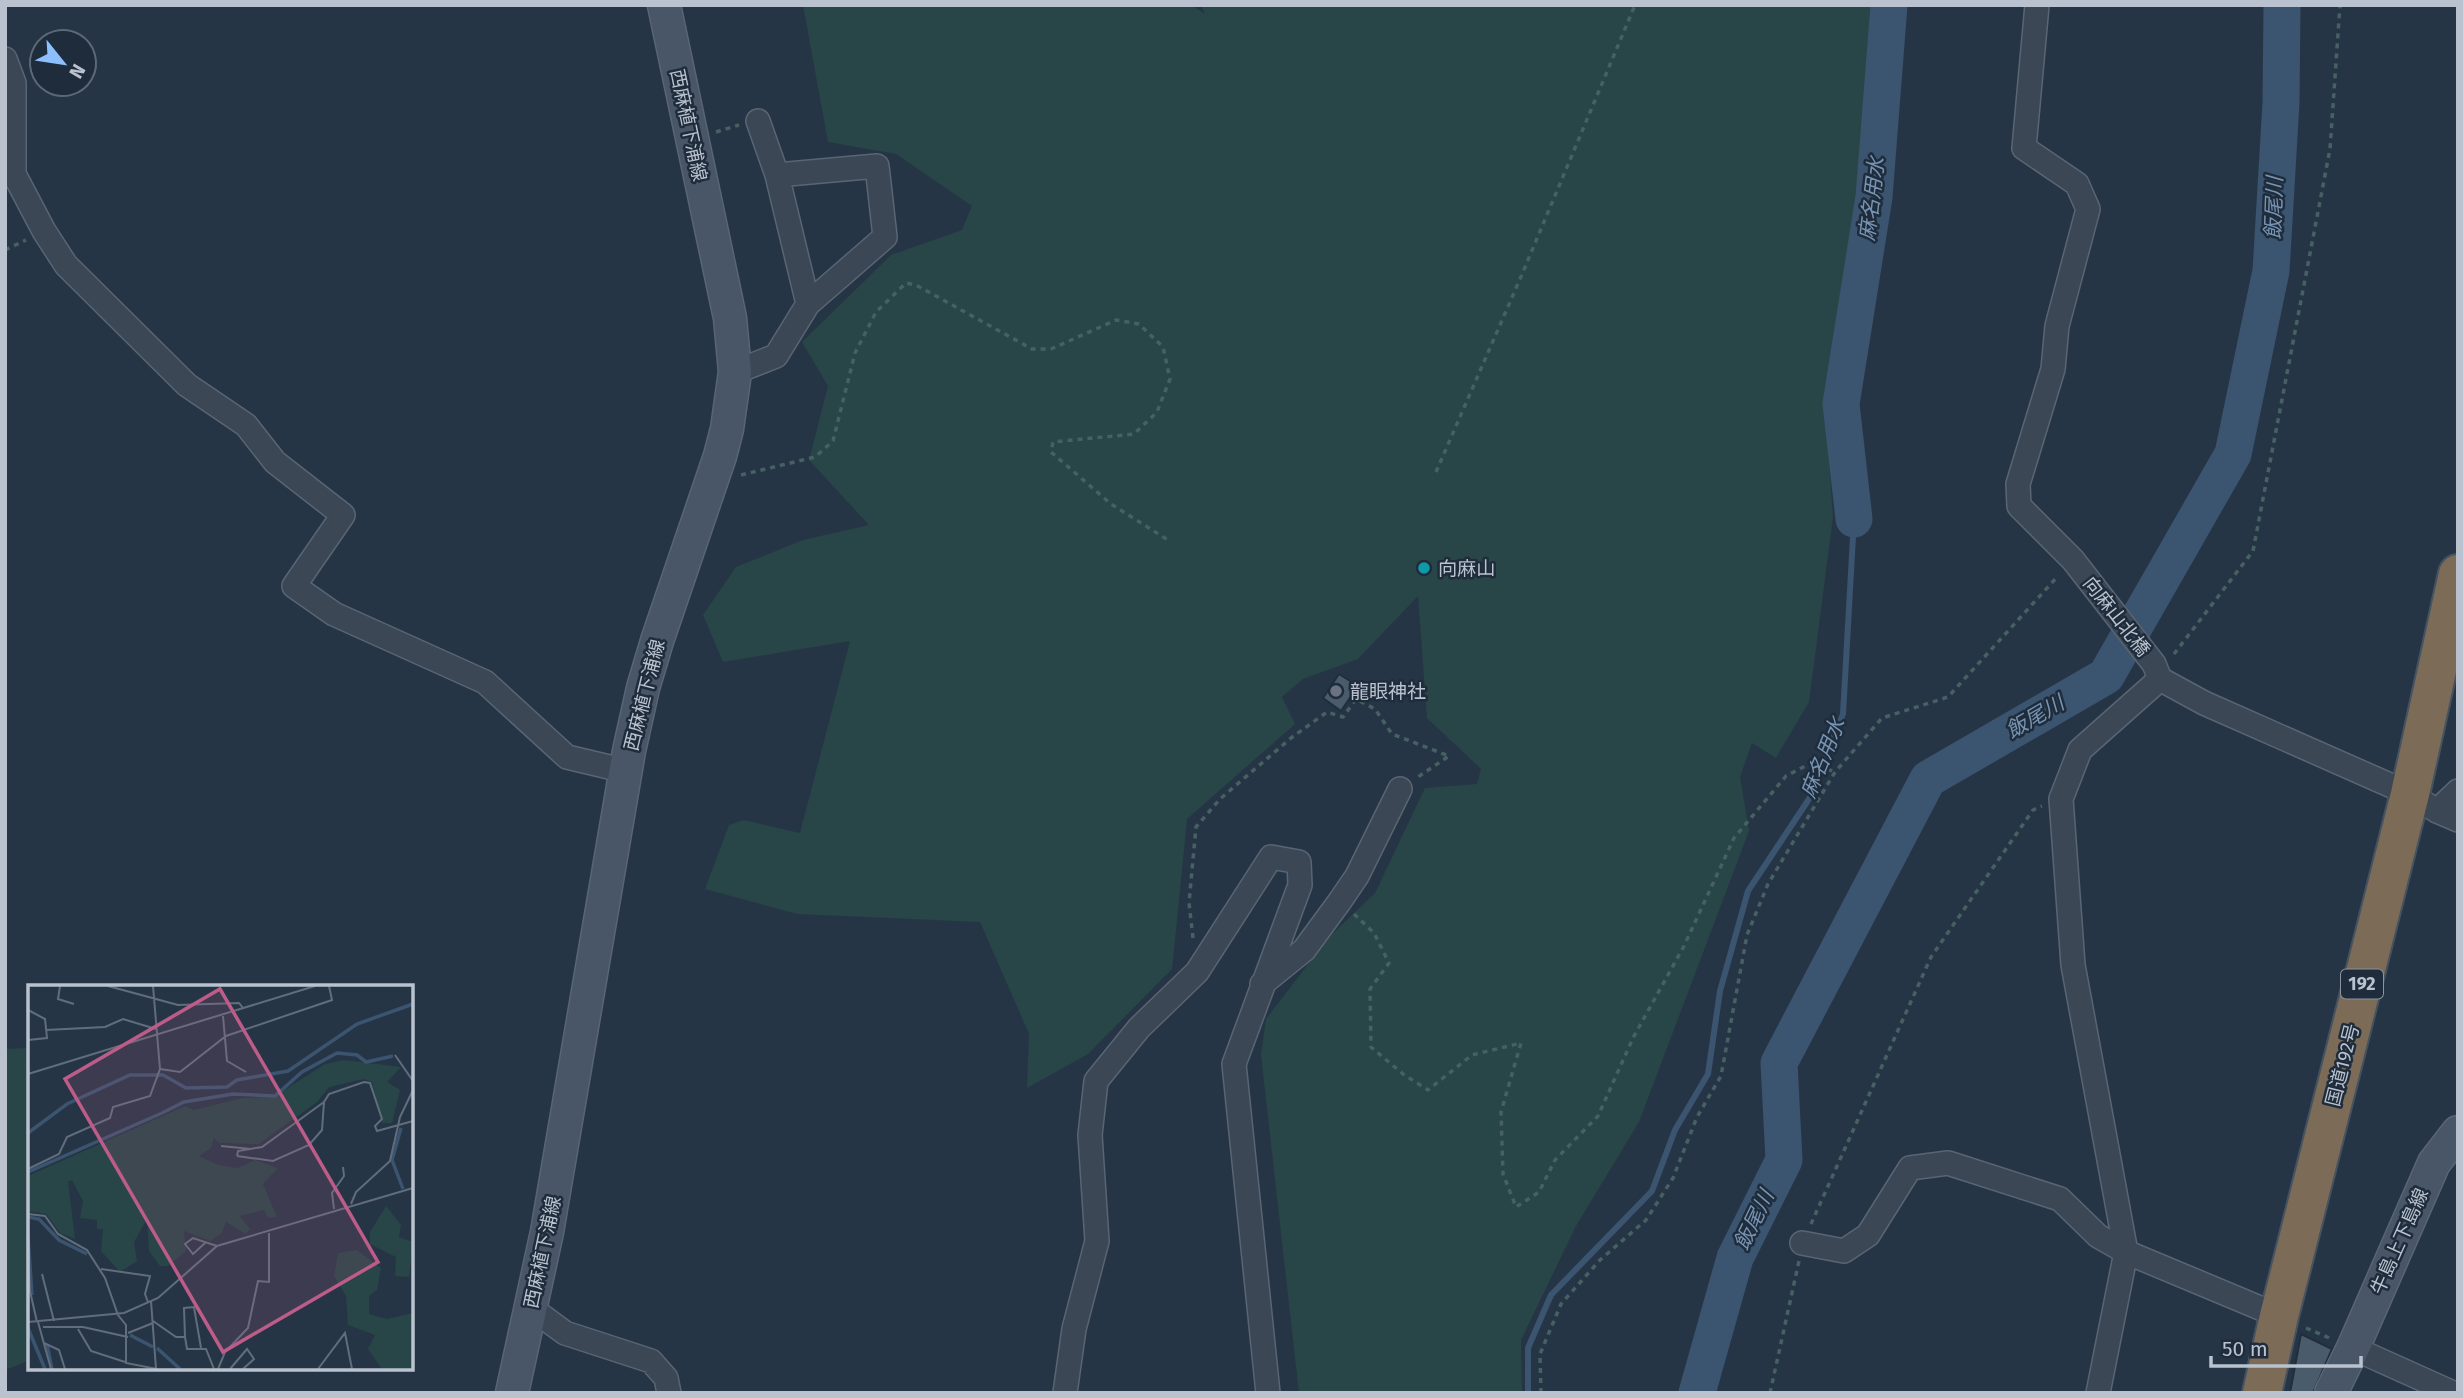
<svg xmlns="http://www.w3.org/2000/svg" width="2463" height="1398" font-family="'Fira Sans','Noto Sans JP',sans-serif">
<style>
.green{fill:#284547}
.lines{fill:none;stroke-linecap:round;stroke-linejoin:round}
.stream{stroke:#3b546f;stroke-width:6}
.river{stroke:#3b546f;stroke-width:37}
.building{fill:#4a5b6c;stroke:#212e3d;stroke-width:2}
.street-casing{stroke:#596572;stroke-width:26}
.secondary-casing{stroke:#596572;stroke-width:35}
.highway-casing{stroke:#455260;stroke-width:42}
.path{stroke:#476162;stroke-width:3.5;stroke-dasharray:5 5;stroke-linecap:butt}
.street{stroke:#3b4755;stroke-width:23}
.secondary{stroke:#485668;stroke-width:32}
.highway{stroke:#7b6b57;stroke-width:38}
.culture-dot{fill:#0f9aa8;stroke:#1f2c3b;stroke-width:2.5}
.worship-dot{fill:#6b7280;stroke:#1f2c3b;stroke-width:2.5}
.labels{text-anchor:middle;stroke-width:5;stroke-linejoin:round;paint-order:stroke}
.shield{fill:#1f2c3b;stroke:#8b95a2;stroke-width:2}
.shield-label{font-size:18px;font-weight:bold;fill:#b9c2ce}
.street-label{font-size:19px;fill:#b9c2ce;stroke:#1f2c3b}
.poi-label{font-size:19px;fill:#b9c2ce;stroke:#1f2c3b;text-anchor:start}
.water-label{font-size:21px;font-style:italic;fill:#7794b3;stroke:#1f2c3b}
.inset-river{fill:none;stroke:#3b546f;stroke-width:3.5}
.inset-road{fill:none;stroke:#616d7c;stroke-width:2}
.view{fill:#be5c89;fill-opacity:0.15;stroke:#be5c89;stroke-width:3.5}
.inset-edge{fill:none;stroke:#b9c2ce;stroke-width:3.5}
</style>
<rect width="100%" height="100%" fill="#263546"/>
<path class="green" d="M803 5H1191L1205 14 1201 5H1878L1864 168 1826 415 1833 517 1809 702 1776 758 1752 743 1740 777 1749 831 1639 1122 1576 1226 1521 1340 1522 1393H1299L1261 1055 1266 1019 1329 937 1375 893 1425 788 1477 784 1481 769 1427 718 1418 596 1358 659 1303 679 1282 697 1295 724 1187 819 1172 969 1088 1054 1027 1088 1029 1034 980 922 797 914 705 889 729 825 744 820 800 833 850 641 723 662 703 615 736 567 803 540 869 525 809 460 828 386 802 342 891 255 962 230 972 206 896 154 828 142Z
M30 1048V1360L5 1370V1049Z"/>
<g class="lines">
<path class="stream" d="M1528 1393V1348L1551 1295 1652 1191 1675 1130 1708 1074 1720 991 1748 891 1809 799 1843 714 1854 519"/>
<path class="river" d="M1854 519 1841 404 1874 197 1889 5
M1697 1393 1735 1258 1784 1160 1779 1063 1928 779 2106 676 2233 454 2271 271 2281 103 2282 5"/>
</g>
<path class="building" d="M1339 674 1358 686 1341 711 1323 698Z
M2301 1334 2332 1349 2313 1393H2290Z"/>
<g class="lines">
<g class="street-casing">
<path id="street" d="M2037 5 2024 148 2077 184 2088 209 2057 326 2053 369 2018 484 2019 506 2073 560 2154 664 2160 679 2204 703 2410 794 2437 811 2458 820
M5 59 14 83V174L44 231 66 265 187 385 246 425 275 462 343 515 294 586 334 614 485 682 567 757 626 771
M758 121 777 175
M735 372 776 356 808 304 885 237 877 166 777 175 808 304
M2437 811 2458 791
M1262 984 1304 950 1340 901 1357 876 1400 789
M1802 1243 1844 1251 1868 1235 1910 1168 1948 1163 2060 1199 2098 1236 2126 1252 2279 1316
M531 1308 565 1333 651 1361 666 1378 669 1393
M2353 1348 2453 1393
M1065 1393 1074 1329 1097 1241 1090 1135 1096 1081 1139 1028 1197 972 1271 857 1299 862 1300 885 1234 1064 1268 1393
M2098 1393 2126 1252 2073 965 2061 799 2080 750 2160 679"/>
</g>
<g class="secondary-casing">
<path id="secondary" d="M512 1393 547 1232 629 751 643 688 657 641 720 456 727 429 735 372 730 318 664 5
M2331 1393 2353 1348 2434 1163 2458 1132"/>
</g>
<g class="highway-casing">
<path id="highway" d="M2262 1393 2279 1316 2410 794 2458 574"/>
</g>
<path class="path" d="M716 132 739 125
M5 250 26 240
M1436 472 1520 279 1635 5
M741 475 815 457 833 441 855 353 876 312 906 283 916 285 1032 349H1051L1116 320 1139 324 1163 347 1170 379 1157 412 1134 434 1053 442 1051 452 1111 504 1168 540
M2174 654 2253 551 2330 149 2340 5
M1354 914 1374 933 1389 963 1370 989 1371 1047 1403 1074 1428 1090 1472 1055 1521 1043 1501 1112 1503 1174 1516 1207 1539 1192 1555 1160 1598 1116 1633 1038 1684 946 1734 838 1786 776 1811 763 1835 772
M1193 938 1189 903 1196 827 1220 799 1291 738 1327 712 1343 717 1356 699 1375 709 1392 734 1449 756 1415 779
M1811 1224 1931 957 2033 810 2042 806
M2306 1328 2332 1339
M1541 1393 1540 1354 1561 1304 1600 1260 1646 1220 1673 1178 1697 1117 1721 1076 1747 935 1768 884 1835 772 1882 718 1948 697 2058 576
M1770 1393 1799 1261"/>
<use href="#street" class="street"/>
<use href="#secondary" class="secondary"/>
<use href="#highway" class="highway"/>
</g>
<circle class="culture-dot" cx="1424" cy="568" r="7"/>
<circle class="worship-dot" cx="1336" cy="691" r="7"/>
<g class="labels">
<rect class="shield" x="2341" y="969.5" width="42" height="29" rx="5"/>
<g class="shield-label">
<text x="2362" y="990">192</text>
</g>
<g class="street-label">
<text transform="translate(689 125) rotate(78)" y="7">西麻植下浦線</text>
<text transform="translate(2117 616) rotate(52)" y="7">向麻山北橋</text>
<text transform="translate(644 695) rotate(-76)" y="7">西麻植下浦線</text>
<text transform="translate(2342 1065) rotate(-76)" y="7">国道192号</text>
<text transform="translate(2399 1241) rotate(-66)" y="7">牛島上下島線</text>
<text transform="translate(542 1252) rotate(-78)" y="7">西麻植下浦線</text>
</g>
<g class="poi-label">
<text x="1438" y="575">向麻山</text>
<text x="1350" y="698">龍眼神社</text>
</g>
<g class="water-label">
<text transform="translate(1872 199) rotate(-83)" y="7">麻名用水</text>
<text transform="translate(2274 208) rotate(-88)" y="7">飯尾川</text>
<text transform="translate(2035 717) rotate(-30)" y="7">飯尾川</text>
<text transform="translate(1823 758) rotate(-68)" y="7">麻名用水</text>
<text transform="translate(1754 1220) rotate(-64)" y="7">飯尾川</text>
</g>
</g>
<g transform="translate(28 985)">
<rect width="385" height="385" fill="#263546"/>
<path d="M316 75 373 82 359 97 372 105 364 138H354L344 97 336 94 301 102 289 117 231 159 191 158 186 153 183 163 171 171 190 180 210 183 227 175 250 183 235 199 249 232 240 233 236 225 212 231 222 244 218 249 198 237 194 248 182 256 156 246 158 266 140 281H132L121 266 119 234 106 257 109 276 92 287 73 266 75 244H69V235L52 233 55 216 44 195 40 197 47 254 32 248 18 229 0 226V191L157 121 166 125 214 113 246 112 297 79ZM358 221 373 240 371 252 385 257 381 292 367 291 368 272 342 259V247ZM329 265 353 283 349 305 341 311V329L359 334 385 328V384H354L340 364 347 350 320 340 318 311 306 291 310 268Z" fill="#284547"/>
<path class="inset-river" d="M134 128 156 117 205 109 247 111 274 87 309 68 329 70 338 77 365 71M373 143 364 175 375 204M0 148 39 119 102 90H135L158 103 199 102 209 95 260 86 329 39 385 19M0 187 134 128M0 232 11 234 31 255 59 269M0 251 4 310M0 343 17 384M102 350 125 362M19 359 24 384M129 363 152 384"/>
<path class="inset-road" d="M32 1 30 14 46 19M80 1 150 20 211 18 215 23M0 25 17 34 19 53 0 55M195 31 199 76 218 87M18 45 77 42 95 34 128 44M367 70 385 96M132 84 152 87 198 51 304 15 301 1M0 89 287 1M193 161 223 164M209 171 245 176 281 160 294 145 296 117 301 109 336 97 342 98 354 134 347 141 349 146 385 136M209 171 210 166 234 162 296 117M0 184 31 169 39 152 82 133 85 122 122 111 132 84 125 1M323 219 328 207 362 176 372 132 385 105M306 224 304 208 316 191 315 182M0 229 17 231 30 249 59 265 77 293 90 330 98 340V378L129 384M177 258 165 269 157 259 165 253 189 261M0 264 2 306 9 337M73 284 122 291 117 309 120 317M14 289 26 336M123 316 128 384M125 336 148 352H157L159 364H178L186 384M0 337 96 328 130 313 189 261 385 203M10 337 23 384M15 342H55L100 352M50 344 63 366 97 377M100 348 125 338M157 352 156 323 166 322 173 363M16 358 31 365 37 384M190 384 197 367 220 343 230 296 241 297V248M202 384 219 364 226 374 215 384M290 384 317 348 324 384"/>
<path class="view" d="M192 4 350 277 195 367 37 94Z"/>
<rect width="385" height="385" class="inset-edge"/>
</g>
<rect width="2463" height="1398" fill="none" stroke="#b9c2ce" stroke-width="14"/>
<g transform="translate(63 63) rotate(120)"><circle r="33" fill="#1f2c3b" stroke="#5d6876" stroke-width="2"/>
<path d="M0-5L12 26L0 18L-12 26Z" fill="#8dbffe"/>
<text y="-10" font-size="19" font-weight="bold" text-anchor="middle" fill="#b9c2ce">N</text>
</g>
<path d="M2211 1356v10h150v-10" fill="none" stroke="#b9c2ce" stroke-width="3.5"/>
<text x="2222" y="1356" font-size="21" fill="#b9c2ce" stroke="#1f2c3b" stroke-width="5" paint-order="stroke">50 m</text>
</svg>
